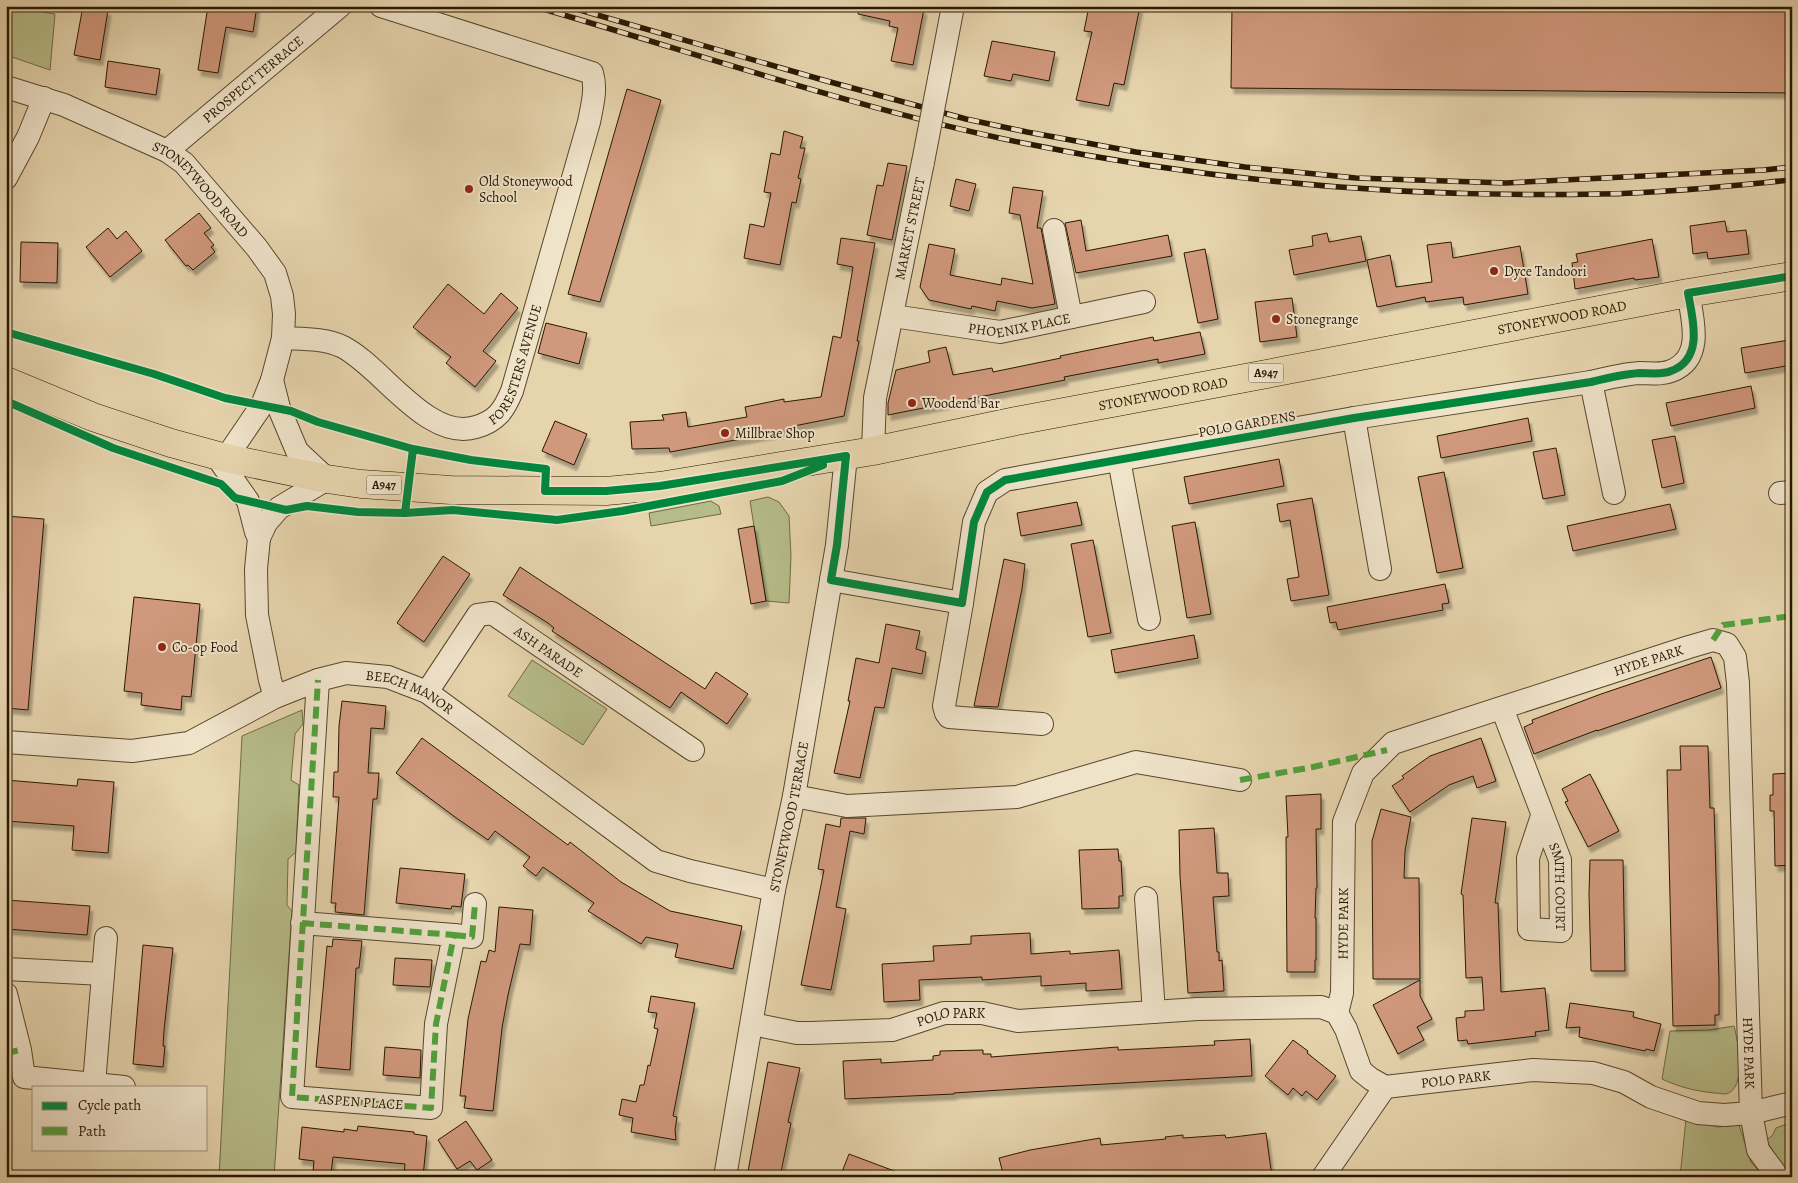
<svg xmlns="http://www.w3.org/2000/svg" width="1798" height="1183" font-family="Alegreya,serif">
  <defs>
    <filter id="shadow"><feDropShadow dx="3" dy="5.5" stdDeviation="1" flood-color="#0004"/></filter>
  </defs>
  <rect width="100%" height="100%" fill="#e6d4ad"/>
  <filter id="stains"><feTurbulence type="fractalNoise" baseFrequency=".004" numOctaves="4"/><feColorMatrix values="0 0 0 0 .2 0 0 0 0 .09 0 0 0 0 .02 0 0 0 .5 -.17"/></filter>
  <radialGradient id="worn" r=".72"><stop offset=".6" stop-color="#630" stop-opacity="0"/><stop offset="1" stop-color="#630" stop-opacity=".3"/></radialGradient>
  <path fill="#b6bc89" stroke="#706a45" d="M6,6H21V9L55,14L50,70L6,55Z
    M768,497L779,502L789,516L791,556L789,603L766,601L750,501Z
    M711,501L719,506L721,514L651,526L649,513Z
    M532,660L607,709L583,745L508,696Z
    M302,710L303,724L295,734L291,780L299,785L296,852L288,859L287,905L292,911L274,1177H219L242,736Z
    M1734,1026C1738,1041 1747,1089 1726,1094C1722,1094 1717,1093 1714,1093C1695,1091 1679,1087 1662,1079L1670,1031L1709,1030Z
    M1686,1119L1718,1127L1739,1125L1751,1162L1764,1177H1680Z
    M1792,1122V1177L1782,1166L1766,1140L1772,1136L1776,1128Z"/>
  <path fill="#d0987c" stroke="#291801" filter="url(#shadow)" d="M83,6L108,10L100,60L74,55Z
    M208,6H257L253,32L226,27L218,73L198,70Z
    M859,6H909L924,9L913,65L891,61L898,28L889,26L890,21L858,14Z
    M1089,6H1140L1124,85L1114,83L1109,106L1076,100L1092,32L1084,31Z
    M1232,6H1792V93L1231,88Z
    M992,41L1055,52L1049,81L1013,74L1011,81L984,76Z
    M108,61L160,69L156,95L105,87Z
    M627,89L661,100L600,302L568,294Z
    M784,131L803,137L800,148H805L798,178L801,179L796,203L792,202L780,265L744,258L750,224L764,227L771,193L764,192L771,153L780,155Z
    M888,163L907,166L892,240L867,235L877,185L883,186Z
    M956,179L976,184L969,211L950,206Z
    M1013,187L1043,191L1037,228H1041L1055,304L1032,308L997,301L995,311L972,306L971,309L929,300L920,287L929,244L955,249L950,275L1001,285L1002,278L1033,284L1020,215L1009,213Z
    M199,213L211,228L204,233L214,245L211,247L215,252L193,270L188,265L186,266L165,240Z
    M1081,220L1086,251L1168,235L1172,256L1076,273L1065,223Z
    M1725,221L1727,232L1746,230L1749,254L1708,259L1707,252L1693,254L1690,226Z
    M108,228L117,239L126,231L142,251L110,277L86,247Z
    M1327,233L1329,242L1361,236L1366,261L1294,275L1289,250L1313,246L1312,236Z
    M841,238L875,243L857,341H859L844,416L789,427L790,430L670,452L669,448L632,449L630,422L664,420L662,415L686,412L688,427L747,417L745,407L784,399V402L821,397L833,336L841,338L853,267L837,264Z
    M1652,239L1659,277L1635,280L1634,278L1575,289L1572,263L1578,262L1576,254Z
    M21,242L58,243L57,283L20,282Z
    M1451,242L1453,258L1520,246L1528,294L1464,305L1463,297L1426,302L1425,297L1377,307L1367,260L1390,255L1396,287L1432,282L1427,245Z
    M1205,249L1218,319L1198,323L1184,253Z
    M448,284L484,314L501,293L518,308L483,351L496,361L475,387L446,363L451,357L413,327Z
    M1292,298L1297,337L1260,342L1255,302Z
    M546,323L587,333L579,364L538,353Z
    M1200,332L1205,354L1158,363V359L1064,377L1065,380L888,415V403L896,370L930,362L928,351L946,347L953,375L992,368L993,372L1061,358L1060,356L1153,337L1154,341Z
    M1789,340L1792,365L1745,373L1741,348Z
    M1751,386L1755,408L1671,426L1666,403Z
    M1528,418L1532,441L1441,458L1437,436Z
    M555,421L587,434L574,465L542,451Z
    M1675,436L1684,483L1662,488L1652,440Z
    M1556,448L1565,495L1543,499L1533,452Z
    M1279,459L1284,486L1189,504L1184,477Z
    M1444,472L1463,568L1437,573L1418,477Z
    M1312,498L1329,595L1291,601L1287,579L1299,577L1290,520L1280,522L1277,504Z
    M1077,502L1082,525L1021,536L1017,513Z
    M1670,504L1676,529L1573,551L1567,526Z
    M6,516L44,519L28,710L6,708Z
    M1195,522L1211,614L1187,618L1172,526Z
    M754,526L766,601L751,604L738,529Z
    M1093,540L1111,633L1088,637L1071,544Z
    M443,556L470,574L424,642L397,623Z
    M1004,559L1025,564L1022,589L998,707L974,706Z
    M520,567L705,689L716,672L748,694L727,724L681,692L670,708L552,631L554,628L548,623L503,595Z
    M1445,584L1449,603L1442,604L1443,610L1338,630L1336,622L1330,623L1327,607Z
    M134,597L200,604L191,697L182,696L181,710L141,705L142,693L124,691Z
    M886,624L920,631L916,649L926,652L922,674L892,668L884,708L875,707L860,778L834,773L850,701H848L856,658L879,663Z
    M1194,635L1198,658L1115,673L1111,650Z
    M1711,657L1721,688L1597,731V730L1534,754L1524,727L1533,723L1532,720L1601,694Z
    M342,701L386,706L384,729L371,728L368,773H379L377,799H373L364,915L335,912L336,903H331L339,797H333L334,772H338L339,726Z
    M422,738L568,845L570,842L621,882L670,911L742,926L733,969L675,957L678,944L646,937L641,944L588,911L594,903L543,867L536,876L523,866L530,857L495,831L488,840L455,817L396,773Z
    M1481,738L1496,781L1477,788L1473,776L1449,785L1410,812L1392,786L1404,778L1402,776L1430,756Z
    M1680,746H1708L1710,808H1714L1719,980V1015H1715V1025L1673,1026L1667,770H1681Z
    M1792,773V865L1775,866L1774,811H1770V795H1773V774Z
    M1590,774L1619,831L1588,847L1565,802L1568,801L1562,789Z
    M78,779L114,782L108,853L72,850L74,826L6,821V780L77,786Z
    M1321,794V829H1316L1317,888H1316L1315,918H1316V960H1315V972H1287L1286,837H1288L1286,796Z
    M1381,809L1411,817L1405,851L1404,878H1419L1420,979H1373L1372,841Z
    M841,818H866L864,834L850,831L836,907L846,909L831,990L801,985L824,870L818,869L826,824L840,827Z
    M1472,818L1506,822L1495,903H1498L1501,992L1545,988L1549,1030L1535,1032L1536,1036L1468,1044L1467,1040L1458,1041L1456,1018L1465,1017V1011L1484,1010L1482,977L1466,978L1463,895L1461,894Z
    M1214,828L1217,873H1228L1229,896L1213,897L1217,952H1219V961L1222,960L1224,991L1188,993L1180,876L1179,830Z
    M1118,849L1119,861H1121L1123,896H1119V908L1082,909L1079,850Z
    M1590,860H1623L1625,971H1591L1589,894Z
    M400,868L465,874L461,907L452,906L451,909L396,903Z
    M6,900L90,906L87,935L6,929Z
    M499,907L533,910L530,945L520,944L508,995L502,1028L493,1111L464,1108L466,1096H460L468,1019L481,961L486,962L489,950L495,952Z
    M1030,933L1031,954L1070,951V954L1119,950L1122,989L1086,991V983L1041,986V976L982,980V977L919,980L920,1000L884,1002L882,964L934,961L933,946L971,944V936Z
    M333,939L362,941L359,968H356L350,1070L316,1067L327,946L332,947Z
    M143,945L173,948L164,1030L163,1046H165L163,1067L133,1064Z
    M395,958L432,960L430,987L393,985Z
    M1420,980V996L1432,1019L1417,1027L1424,1040L1398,1054L1373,1005Z
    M651,996L695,1003L673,1116L677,1117L675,1130L676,1140L631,1132L633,1118L619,1115L622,1099L636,1102L640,1085H644L648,1065L650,1066L658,1029L654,1028L657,1013L648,1012Z
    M1570,1003L1634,1012L1633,1017L1661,1024L1654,1051L1646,1049L1645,1051L1579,1037L1580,1027L1566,1028Z
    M1250,1039L1252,1076L1032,1088L954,1093V1094L845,1099L843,1061L881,1059V1063L933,1060V1056L940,1055V1051L983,1050V1054H991V1057L1118,1047V1050L1215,1045L1214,1041Z
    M1293,1040L1308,1051L1307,1053L1336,1076L1317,1100L1306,1091L1302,1096L1293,1088L1288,1095L1265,1076Z
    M385,1047L421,1050L420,1078L383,1075Z
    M768,1062L800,1068L788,1122L791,1123L780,1177H747Z
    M466,1121L492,1160L477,1170L470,1161L457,1169L438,1140Z
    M358,1126L414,1132V1134L427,1136L423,1177H404L405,1164L333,1157L331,1174L313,1172L314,1161L299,1159L302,1127L344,1132V1129L357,1131Z
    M1266,1133L1272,1177H1004L999,1158L1030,1150L1100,1138L1101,1145L1166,1139L1165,1137L1183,1135V1138L1225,1135L1226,1138Z
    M849,1154L905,1175V1177H840Z"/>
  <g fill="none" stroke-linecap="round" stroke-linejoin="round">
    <defs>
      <g id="street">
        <path d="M939,79L953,6"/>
        <path id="s1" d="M6,87L64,105L167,151L184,163L257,248L275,273L282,296L284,314L283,338L272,380L262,405L226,458"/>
        <path id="s2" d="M167,151L340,6"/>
        <path d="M6,178L28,137L44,98"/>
        <path d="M1054,230L1071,317"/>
        <path id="s3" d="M893,316L1000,332L1144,302"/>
        <path id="s4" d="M283,338C302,339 325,338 343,347C382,367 428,442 476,427C497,421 504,410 512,391L589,122C592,106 597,89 592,73L381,6"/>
        <path d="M272,380L279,408L297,451L327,479L279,508L266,523L259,538L256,569L257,615L270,680L275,697"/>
        <path d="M1591,382L1614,493"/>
        <path d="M1354,418L1380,569"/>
        <path id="s5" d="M873,451L875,398L923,162"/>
        <path d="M215,454L248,501L256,532L259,538"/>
        <path d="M1119,460L1149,619"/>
        <path d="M1780,493L1792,492"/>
        <path d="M831,580L962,603L974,522L987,492L1005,480L1354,418L1591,382C1607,378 1624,374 1640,373C1650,373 1662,375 1671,371C1704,359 1693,320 1688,293"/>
        <path d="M962,603L944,706L946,713L949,717L1042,724"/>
        <path id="s6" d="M427,692L478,615L492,613L693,750"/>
        <path id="s7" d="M1502,708L1560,860L1561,931L1529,929L1528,858L1542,816"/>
        <path id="s8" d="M6,742L132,751L189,743L275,697L318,680L346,673L388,677L427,692L656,861L690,871L774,890"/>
        <path d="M794,796L847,806L1017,797L1136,762L1240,780"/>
        <path d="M1146,898L1154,1012"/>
        <path d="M302,923L454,935L436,1024L431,1108L292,1097L318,680"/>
        <path d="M454,935L472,937L475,904"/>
        <path d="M6,969L103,974"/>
        <path d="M6,994L20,1050L24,1077L124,1087"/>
        <path id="s9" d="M1337,1013L1342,993L1344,822L1363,773L1393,743L1689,647L1713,640L1727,644L1735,657L1738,683L1751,1113L1758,1150L1778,1177"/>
        <path id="s10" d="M752,1024L797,1033H811L892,1030L944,1013H982L1018,1021L1198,1009L1321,1007L1337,1013L1346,1029L1361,1071L1371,1079L1385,1087L1533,1070L1593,1073L1624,1082L1651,1097L1698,1113L1724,1115L1751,1113L1792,1103"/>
        <path d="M94,1084L106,938"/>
        <path id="s11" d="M725,1177L774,890L794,796L837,545L846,456"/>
        <path d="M1323,1177L1385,1087"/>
      </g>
      <g id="primary">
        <path id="s12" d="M6,381L93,417L171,443L226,458L327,479L361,484L451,490L606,491L660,486L873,451L1016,421L1256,376L1688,293L1792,276"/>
      </g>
    </defs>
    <use href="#street" stroke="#58472c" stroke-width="24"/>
    <use href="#primary" stroke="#291801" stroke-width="29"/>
    <use href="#street" stroke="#efe3ca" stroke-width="22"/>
    <use href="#primary" stroke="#e6d4ad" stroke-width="28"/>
    <defs>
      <path id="rail" d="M533,6C696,53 857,109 1023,143C1213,182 1406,198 1599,194C1663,193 1728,186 1792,180
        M566,6L823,80L966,119L1027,132L1136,152L1245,167L1356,178L1506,183L1764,170L1792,167"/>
    </defs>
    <use href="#rail" stroke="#291801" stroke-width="5.5"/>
    <use href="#rail" stroke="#efe3ca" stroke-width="4" stroke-dasharray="11" stroke-linecap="butt"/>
    <defs>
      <path id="street-bridge" d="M923,162L939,79"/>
    </defs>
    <use href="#street-bridge" stroke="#58472c" stroke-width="24" stroke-linecap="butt"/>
    <use href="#street-bridge" stroke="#efe3ca" stroke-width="22"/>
    <path stroke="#51a13c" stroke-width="6" stroke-dasharray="12 6" stroke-linecap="butt" d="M1713,640L1723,625L1792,616
      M1240,780L1313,767L1387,750
      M302,923L454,935L436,1024L431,1108L292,1097L318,680
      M454,935L472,937L475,904
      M6,1053L20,1050"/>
    <defs>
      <path id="cycleway" d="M6,332L154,374L225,398L291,411L318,422L413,449L471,460L546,469L545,491H606L660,486L846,456
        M6,401L113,448L221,484L235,498L286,510L307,506L358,512L405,513L453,510L557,520L622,511L782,481L823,465
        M846,456L837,545L831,580L962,603L974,522L987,492L1005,480L1354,418L1591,382C1607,378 1624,374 1640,373C1650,373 1662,375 1671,371C1704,359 1693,320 1688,293L1792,276
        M405,513L413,449"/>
    </defs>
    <use href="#cycleway" stroke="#efe3ca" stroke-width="11"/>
    <use href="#cycleway" stroke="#00873e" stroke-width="8"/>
  </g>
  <g fill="#8f2418" stroke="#efe3ca" stroke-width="2">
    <circle cx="469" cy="189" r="5"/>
    <circle cx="1494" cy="271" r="5"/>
    <circle cx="1276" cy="319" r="5"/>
    <circle cx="912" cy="403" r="5"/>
    <circle cx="725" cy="433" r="5"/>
    <circle cx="162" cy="647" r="5"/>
  </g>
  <g text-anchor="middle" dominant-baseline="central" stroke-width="4" stroke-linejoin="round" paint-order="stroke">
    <g fill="#efe3ca" stroke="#64553d" stroke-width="1">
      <rect x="1248.5" y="363.5" width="35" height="19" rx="4"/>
      <rect x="366.5" y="475.5" width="35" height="19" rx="4"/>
    </g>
    <g font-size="12" font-weight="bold" fill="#291801">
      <text x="1266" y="373">A947</text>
      <text x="384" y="485">A947</text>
    </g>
    <g font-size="14" fill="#291801" stroke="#efe3ca">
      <text stroke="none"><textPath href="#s2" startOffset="112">PROSPECT TERRACE</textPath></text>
      <text stroke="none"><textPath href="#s1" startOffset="224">STONEYWOOD ROAD</textPath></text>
      <text stroke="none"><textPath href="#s5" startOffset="226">MARKET STREET</textPath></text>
      <text stroke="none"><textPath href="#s12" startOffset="1588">STONEYWOOD ROAD</textPath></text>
      <text stroke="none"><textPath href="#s3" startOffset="128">PHOENIX PLACE</textPath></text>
      <text stroke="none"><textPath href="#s4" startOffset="301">FORESTERS AVENUE</textPath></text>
      <text stroke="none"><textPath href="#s12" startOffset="1182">STONEYWOOD ROAD</textPath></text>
      <text transform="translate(1247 424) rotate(-10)">POLO GARDENS</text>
      <text stroke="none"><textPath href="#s6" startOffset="175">ASH PARADE</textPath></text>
      <text stroke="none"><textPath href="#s9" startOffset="555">HYDE PARK</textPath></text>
      <text stroke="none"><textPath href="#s8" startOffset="424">BEECH MANOR</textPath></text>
      <text stroke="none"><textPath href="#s11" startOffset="366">STONEYWOOD TERRACE</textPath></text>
      <text stroke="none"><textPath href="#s7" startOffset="189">SMITH COURT</textPath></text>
      <text stroke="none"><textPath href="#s9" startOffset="90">HYDE PARK</textPath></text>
      <text stroke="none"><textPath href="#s10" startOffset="202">POLO PARK</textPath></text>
      <text stroke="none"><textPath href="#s9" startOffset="1049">HYDE PARK</textPath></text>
      <text stroke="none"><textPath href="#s10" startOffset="754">POLO PARK</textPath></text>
      <text transform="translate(361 1102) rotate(4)">ASPEN PLACE</text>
    </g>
    <g font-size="14" fill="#291801" stroke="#efe3ca" text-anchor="start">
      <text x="479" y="181">Old Stoneywood<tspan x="479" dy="16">School</tspan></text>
      <text x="1504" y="271">Dyce Tandoori</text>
      <text x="1286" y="319">Stonegrange</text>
      <text x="922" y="403">Woodend Bar</text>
      <text x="735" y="433">Millbrae Shop</text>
      <text x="172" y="647">Co-op Food</text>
    </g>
  </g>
  <rect width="1798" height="1183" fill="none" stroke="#e6d4ad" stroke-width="25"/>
  <rect x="8" y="8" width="1783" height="1168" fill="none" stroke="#291801" stroke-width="2.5"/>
  <rect x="12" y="12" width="1773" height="1158" fill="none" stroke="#291801"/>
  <rect x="32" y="1086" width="175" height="65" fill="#efe3ca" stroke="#a0927a"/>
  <rect x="42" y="1102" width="25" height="8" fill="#00873e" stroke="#a0927a"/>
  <text x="78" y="1110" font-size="15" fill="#291801">Cycle path</text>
  <rect x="42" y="1127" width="25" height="8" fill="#51a13c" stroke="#a0927a"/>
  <text x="78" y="1136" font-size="15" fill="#291801">Path</text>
  <rect width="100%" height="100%" filter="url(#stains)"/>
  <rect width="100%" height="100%" fill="url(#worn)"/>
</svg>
